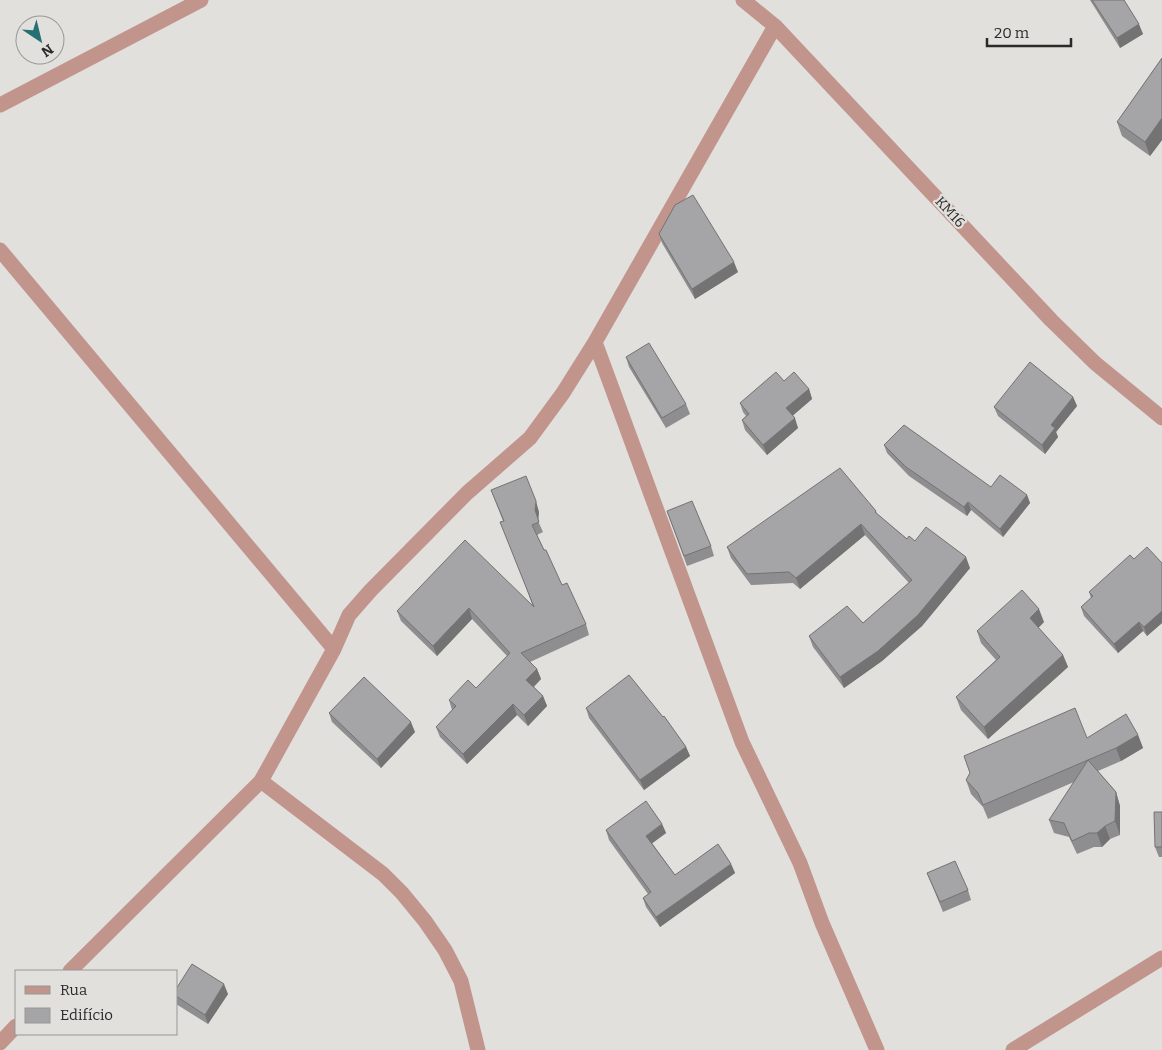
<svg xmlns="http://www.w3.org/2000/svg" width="1162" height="1050" font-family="Bitter,serif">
  <rect width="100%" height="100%" fill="#e1e0dd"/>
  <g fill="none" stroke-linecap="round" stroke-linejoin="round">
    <path stroke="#c1958c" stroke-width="15" d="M743,0L775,26L1051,320L1095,363L1162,418
      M0,105L201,0
      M0,250L334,649
      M595,342L742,742L800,863L822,923L877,1050
      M261,781L383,874L402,893L425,921L445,950L461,981L478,1050
      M70,971L261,781L334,649L349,615L371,590L467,493L530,438L563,393L595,342L775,26
      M0,1043L16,1026
      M1013,1050L1162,958"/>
  </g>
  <path fill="#8e8d8f" d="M1090,0H1124L1143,34L1120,48Z
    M1162,58V140L1150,156L1122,136L1117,122Z
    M659,234L738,272L695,299L662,243Z
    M626,357L686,404L690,414L666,428L629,367Z
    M784,381L809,389L812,399L792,416L798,428L767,455L745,430L742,420L746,416L743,412L740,403Z
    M1073,397L1077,406L1056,432L1058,437L1045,454L998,416L994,407Z
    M884,445L991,487L1027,495L1030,503L1003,537L971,510L967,516L909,476L887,453Z
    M491,490L539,512L538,521L543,532L537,535L544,550L562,585L586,624L589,635L530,662L537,669L541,679L534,687L543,696L547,706L528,726L517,715L467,764L440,737L436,727L452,710L449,700L476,688L507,656L472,619L437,656L401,621L397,611L533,607L503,521Z
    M667,511L711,546L714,556L687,566Z
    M876,511L877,514L907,539L915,541L970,568L922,626L882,661L844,688L813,647L809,636L863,623L909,583L865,535L800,589L793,583L751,585L731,558L727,547Z
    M1134,559L1162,563V623L1147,636L1143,631L1118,653L1084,616L1081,607L1091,598L1089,592Z
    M1044,622L1038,628L1063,655L1068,667L988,739L961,710L956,697L996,660L981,643L977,631Z
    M586,708L663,717L686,747L690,756L644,790L589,718Z
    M329,713L415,732L381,768L332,722Z
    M1138,735L1143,748L1121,761L1098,771L1116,792L1120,806V835L1110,839L1102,847H1094L1077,854L1069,837L1054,833L1049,820L1074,782L988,819L983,807L971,794L966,780L1087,738Z
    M1162,812V857H1159L1155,847Z
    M662,824L666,833L652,843L675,875L731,864L735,873L660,927L646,907L643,898L648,894L609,840L606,830Z
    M927,873L968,890L971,900L943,912Z
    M176,989L228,994L208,1024L176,1004Z"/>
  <path fill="#747374" d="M1139,24L1143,34L1120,48L1117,38Z
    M1162,118V140L1150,156L1145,142Z
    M734,262L738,272L695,299L692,289Z
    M809,389L812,399L790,418L786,408Z
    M1073,397L1077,406L1056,432L1058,437L1045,454L1042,445L1051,425Z
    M795,418L798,428L767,455L763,445Z
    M1027,495L1030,503L1003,537L1000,529Z
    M536,501L539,512L538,521L535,510Z
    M968,502L971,510L967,516L964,507Z
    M861,524L865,535L800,589L796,578Z
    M966,557L970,568L922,626L882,661L844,688L840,677Z
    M469,608L472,619L437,656L433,646Z
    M1039,609L1044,622L1035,631L1030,618Z
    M1162,611V623L1147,636L1144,627Z
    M1139,622L1143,631L1118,653L1114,644Z
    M1063,655L1068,667L988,739L984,727Z
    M537,669L541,679L530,690L526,680Z
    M543,696L547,706L528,726L524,715Z
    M513,704L517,715L467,764L463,754Z
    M411,722L415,732L381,768L377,759Z
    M1138,735L1143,748L1121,761L1116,748Z
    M686,747L690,756L644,790L640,780Z
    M1116,792L1120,806V835L1115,821Z
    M662,824L666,833L650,845L646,836Z
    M1105,826L1110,839L1102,847L1097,833Z
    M731,864L735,873L660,927L656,917Z
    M224,984L228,994L208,1024L205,1015Z"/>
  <path fill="#a5a4a6" stroke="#747374" d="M1092,0H1124L1139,24L1117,38Z
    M1162,58V118L1145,142L1117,122Z
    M693,195L734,262L692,289L659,234L675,205Z
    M649,343L686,404L662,418L626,357Z
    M1030,362L1073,397L1051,425L1055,428L1042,445L994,407Z
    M776,372L784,381L794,372L809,389L786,408L795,418L763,445L742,420L749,414L740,403Z
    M904,425L991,487L1000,475L1027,495L1000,529L968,502L964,507L906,467L884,445Z
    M840,468L876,511L875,512L907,539L909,536L915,541L926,527L966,557L918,615L878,651L840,677L809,636L847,606L863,623L912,580L861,524L796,578L789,572L747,574L727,547Z
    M526,476L536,501L535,510L539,522L532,525L544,550H546L562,585L567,583L586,624L521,653L537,669L526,680L543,696L524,715L513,704L463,754L436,727L456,706L449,700L468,680L476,688L510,653L469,608L433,646L397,611L465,540L534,607L500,522L504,521L491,490Z
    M692,501L711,546L684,556L667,511Z
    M1147,547L1162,563V611L1144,627L1139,622L1114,644L1081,607L1093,596L1089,592L1130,555L1134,559Z
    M1022,590L1039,609L1030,618L1063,655L984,727L956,697L1000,657L977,631Z
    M629,675L663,717L664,716L686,747L640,780L586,708Z
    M364,677L411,722L377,759L329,713Z
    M1075,708L1087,738L1126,714L1138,735L1116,748L1088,760L1116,792L1115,821L1105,826L1097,833H1089L1072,841L1064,823L1049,820L1088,760L983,805L978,793L966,780L970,773L964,756Z
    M646,801L662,824L646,836L675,875L718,844L731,864L656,917L643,898L651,892L606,830Z
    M1154,812H1162V847H1155Z
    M955,861L968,890L940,902L927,873Z
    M192,964L224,984L205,1015L176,996V989Z"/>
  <g text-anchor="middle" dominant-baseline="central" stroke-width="4.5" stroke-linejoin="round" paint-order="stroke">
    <g font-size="14" fill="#2b2a29" stroke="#e1e0dd">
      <text transform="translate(950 212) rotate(47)">KM16</text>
    </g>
  </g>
  <rect x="15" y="970" width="162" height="65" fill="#e1e0dd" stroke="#989795"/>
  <rect x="25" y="986" width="25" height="8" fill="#c1958c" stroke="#989795"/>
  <text x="60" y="995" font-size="15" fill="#2b2a29">Rua</text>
  <rect x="25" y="1008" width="25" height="15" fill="#a5a4a6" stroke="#989795"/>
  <text x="60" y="1020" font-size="15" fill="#2b2a29">Edifício</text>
  <g transform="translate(40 40) rotate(145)"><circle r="24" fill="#e1e0dd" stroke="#989795"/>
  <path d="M0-4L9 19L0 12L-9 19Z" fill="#257073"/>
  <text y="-8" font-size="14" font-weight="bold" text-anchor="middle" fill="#2b2a29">N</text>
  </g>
  <path d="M987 38v8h84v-8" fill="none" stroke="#2b2a29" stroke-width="2.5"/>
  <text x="994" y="38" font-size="15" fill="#2b2a29" stroke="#e1e0dd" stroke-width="4" paint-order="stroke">20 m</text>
</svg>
